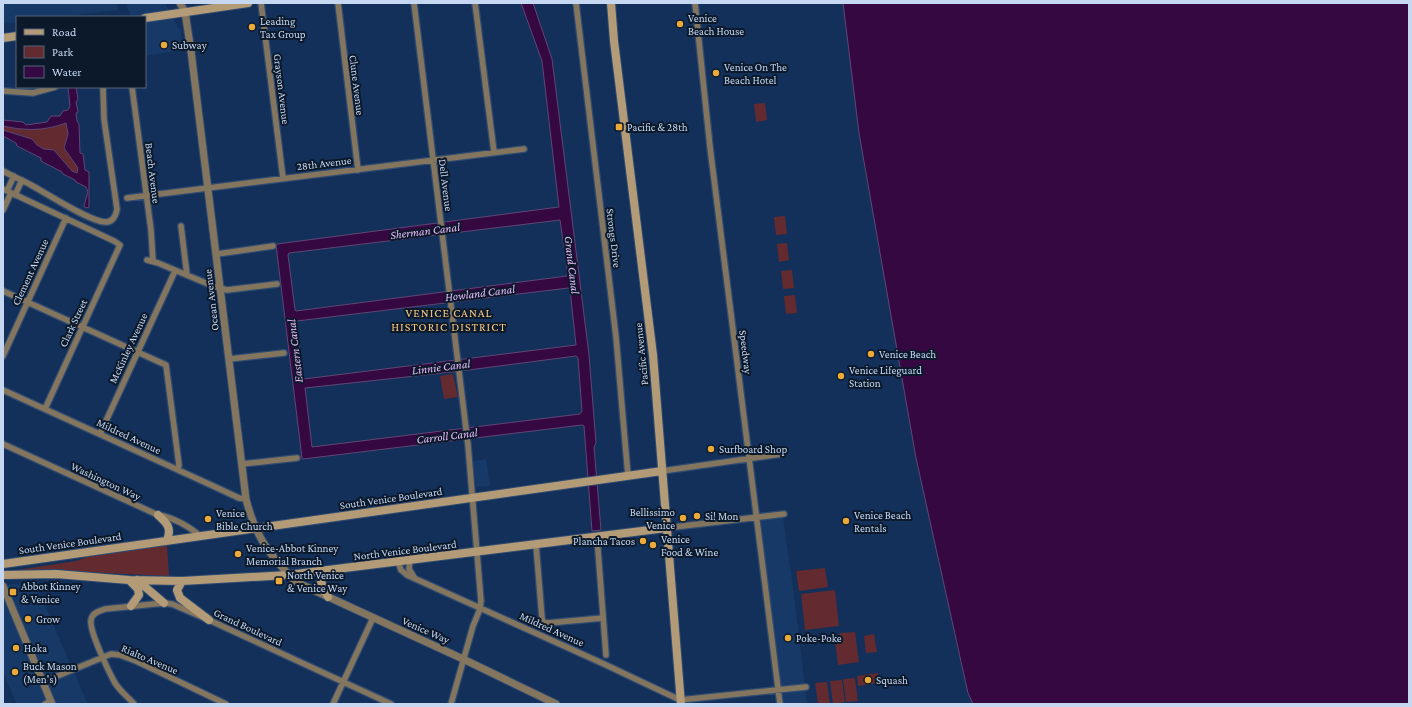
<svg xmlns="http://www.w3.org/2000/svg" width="1412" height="707" font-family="'Crimson Pro',serif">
  <rect width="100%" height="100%" fill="#123059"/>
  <path fill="#163968" d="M3,3H117L118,10L59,17H17V22L3,24Z
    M126,3H165L178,27L181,29L183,50L145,56V17H131Z
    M486,459L490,486L476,487L473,461Z
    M782,510L793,587L807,704H782L759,513Z
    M35,583L87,702L88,704H17L3,673V585Z"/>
  <path fill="#632a2f" d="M765,103L767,120L756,122L754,104Z
    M66,123L68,134L64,148L78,168L76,173L72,171L54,150L44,149L36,145L34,141L22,135L3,130V126C23,131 47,131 66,123Z
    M785,216L787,234L776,235L774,217Z
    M787,243L789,260L779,262L777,244Z
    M792,270L794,288L783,289L781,271Z
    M795,295L797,313L786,314L784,296Z
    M453,374L458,397L444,399L440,376Z
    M167,545L169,576L38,570H17L76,561L87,557Z
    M825,568L828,587L799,591L796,571Z
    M835,590L839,626L805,630L801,594Z
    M855,632L859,662L838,665L835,641L840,633Z
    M874,634L877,652L866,653L864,636Z
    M878,673L879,683L858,686L857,676Z
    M855,678L858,701L846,702L843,679Z
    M842,680L845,702L833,704L830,681Z
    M827,682L830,704H818L815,683Z"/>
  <path fill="#350842" stroke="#604676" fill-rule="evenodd" d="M521,3H533L552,59L589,355L596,443L594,447L601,530L592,531L584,426L582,425L303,459L302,458L276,245L277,244L559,207L542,61ZM560,220L568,275L567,276L296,311L295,310L288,255L289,253ZM568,288L570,289L576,345L304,379L303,378L296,323L297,321ZM576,356L578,358L582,411L580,414L312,447L305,388L461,371Z
    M843,3H1409V704H973L968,693L916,458L859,133Z
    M68,87H76L78,99L76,102L78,112L76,113L77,121L79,124L80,153L83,154L85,170L89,172V207L86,208L84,206L88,192L86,187L76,182L75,180L63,174L62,172L41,161V158L17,146L16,143L3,136V130L32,139L37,145L44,149L54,150L72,171L77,173L78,168L64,148L68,134L66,123C45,131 25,131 3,126V120L23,122L26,125L47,122L51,116H60L63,111L68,110L70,106Z"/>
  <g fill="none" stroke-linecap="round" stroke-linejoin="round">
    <defs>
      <path id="minor" d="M261,3L283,178
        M338,3L358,170
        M414,3L468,445L481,601L480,609L473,626L451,704
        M475,3L494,152
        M576,3L616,337L628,476
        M695,3L710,147L780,704
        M132,87L151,230L153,261
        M3,91L33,93L55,87
        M3,171C12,176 22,180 31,185C46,193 93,224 107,222C114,221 116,215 117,209L104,119L103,87
        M3,189L114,241L120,245L45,409
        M7,191L14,176
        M15,195L22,180
        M127,198L524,149
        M3,210L11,193
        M181,226L187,275
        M217,254L273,246
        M147,260L158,263L213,286L227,290L277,284
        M3,291L166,365L179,465L178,470
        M3,356L66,218
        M229,359L284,353
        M3,390L211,485L239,498L246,499
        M100,434L175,271
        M3,444L158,515C172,517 189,526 200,536
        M242,464L297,458
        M662,471L782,454
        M666,528L784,514
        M597,537L606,655
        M536,545L542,618L543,622L548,623L603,618
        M410,560L409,569L414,577
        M398,562L401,570L407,575L604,664L680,700L806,687
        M43,682L111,654L120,655L136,661L226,704
        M45,704L51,701
        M134,704C128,697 120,691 115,683C109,672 89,631 91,620C92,613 99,611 105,609L164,603L172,604L209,620L391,704
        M333,704L373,618"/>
      <path id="tertiary" d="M180,3L185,12L191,51L246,499C255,536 270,556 296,582L463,659L556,704
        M3,586L52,704"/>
      <path id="secondary" d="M611,3L614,41L653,355L681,704
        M145,18L248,3
        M3,38L17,36
        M158,515C167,523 172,528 167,540
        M3,564L662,471
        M324,571L321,582L328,597
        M3,575L56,574L129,580L182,581L288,575L666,528
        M137,580L164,603
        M182,581L177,590L180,598L209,620
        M131,606L139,595L138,589L131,582"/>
    </defs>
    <use href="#minor" stroke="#2f4b71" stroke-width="8"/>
    <use href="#tertiary" stroke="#2f4b71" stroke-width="9"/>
    <use href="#secondary" stroke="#2f4b71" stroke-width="10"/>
    <use href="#minor" stroke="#84755f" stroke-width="5.5"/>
    <use href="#tertiary" stroke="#84755f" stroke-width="7"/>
    <use href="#secondary" stroke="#b39b78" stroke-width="8"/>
  </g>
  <g fill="#ebaa39" stroke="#0c192b" stroke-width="1.5">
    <circle cx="680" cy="24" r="4"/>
    <circle cx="252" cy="27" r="4"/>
    <circle cx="164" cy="45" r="4"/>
    <circle cx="716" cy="73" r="4"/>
    <rect x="615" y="123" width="8" height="8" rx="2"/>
    <circle cx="871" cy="354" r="4"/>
    <circle cx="841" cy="376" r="4"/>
    <circle cx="711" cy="449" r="4"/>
    <circle cx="697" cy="516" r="4"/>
    <circle cx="683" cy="518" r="4"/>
    <circle cx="208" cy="519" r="4"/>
    <circle cx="846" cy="521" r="4"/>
    <circle cx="643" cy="541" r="4"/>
    <circle cx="653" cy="545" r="4"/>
    <circle cx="238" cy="554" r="4"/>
    <rect x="275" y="577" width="8" height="8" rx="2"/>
    <rect x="9" y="588" width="8" height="8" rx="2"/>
    <circle cx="28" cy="619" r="4"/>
    <circle cx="788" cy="638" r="4"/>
    <circle cx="16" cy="648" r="4"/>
    <circle cx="15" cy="672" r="4"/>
    <circle cx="868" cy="680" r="4"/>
  </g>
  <g text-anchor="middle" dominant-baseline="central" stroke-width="4" stroke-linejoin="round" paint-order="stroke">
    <g font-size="11" fill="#c5d7f1" stroke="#0c192b" text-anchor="start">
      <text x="688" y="18">Venice<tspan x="688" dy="13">Beach House</tspan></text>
      <text x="260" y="21">Leading<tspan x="260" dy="13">Tax Group</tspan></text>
      <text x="172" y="45">Subway</text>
      <text x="724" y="67">Venice On The<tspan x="724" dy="13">Beach Hotel</tspan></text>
      <text x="627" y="127">Pacific &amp; 28th</text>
      <text x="879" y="354">Venice Beach</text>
      <text x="849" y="370">Venice Lifeguard<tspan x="849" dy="13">Station</tspan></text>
      <text x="719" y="449">Surfboard Shop</text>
      <text x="675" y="512" text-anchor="end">Bellissimo<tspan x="675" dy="13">Venice</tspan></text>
      <text x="216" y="513">Venice<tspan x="216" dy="13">Bible Church</tspan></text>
      <text x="854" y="515">Venice Beach<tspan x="854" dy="13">Rentals</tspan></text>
      <text x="705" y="516">Si! Mon</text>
      <text x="661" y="539">Venice<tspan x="661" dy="13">Food &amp; Wine</tspan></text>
      <text x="635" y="541" text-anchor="end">Plancha Tacos</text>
      <text x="246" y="548">Venice-Abbot Kinney<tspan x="246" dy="13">Memorial Branch</tspan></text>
      <text x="287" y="575">North Venice<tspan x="287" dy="13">&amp; Venice Way</tspan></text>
      <text x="21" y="586">Abbot Kinney<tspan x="21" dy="13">&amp; Venice</tspan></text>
      <text x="36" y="619">Grow</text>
      <text x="796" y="638">Poke-Poke</text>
      <text x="24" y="648">Hoka</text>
      <text x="23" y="666">Buck Mason<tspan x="23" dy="13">(Men's)</tspan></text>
      <text x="876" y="680">Squash</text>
    </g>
    <g font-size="11" fill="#c5d7f1" stroke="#0c192b">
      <text transform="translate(357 85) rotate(83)">Clune Avenue</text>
      <text transform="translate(282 89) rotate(83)">Grayson Avenue</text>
      <text transform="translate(324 163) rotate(-7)">28th Avenue</text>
      <text transform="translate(153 173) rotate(83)">Beach Avenue</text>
      <text transform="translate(446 185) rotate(83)">Dell Avenue</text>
      <text transform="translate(614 238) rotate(83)">Strongs Drive</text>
      <text transform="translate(30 272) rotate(-65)">Clement Avenue</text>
      <text transform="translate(211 300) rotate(-97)">Ocean Avenue</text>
      <text transform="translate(73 323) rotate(-65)">Clark Street</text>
      <text transform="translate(128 348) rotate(-65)">McKinley Avenue</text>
      <text transform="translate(746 352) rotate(83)">Speedway</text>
      <text transform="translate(641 354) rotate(-96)">Pacific Avenue</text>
      <text transform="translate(129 436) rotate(25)">Mildred Avenue</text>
      <text transform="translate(106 481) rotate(25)">Washington Way</text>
      <text transform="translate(391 498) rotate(-8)">South Venice Boulevard</text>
      <text transform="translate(70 543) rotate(-8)">South Venice Boulevard</text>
      <text transform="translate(405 550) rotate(-7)">North Venice Boulevard</text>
      <text transform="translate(248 627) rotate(25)">Grand Boulevard</text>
      <text transform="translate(552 629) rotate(24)">Mildred Avenue</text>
      <text transform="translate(426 630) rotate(24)">Venice Way</text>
      <text transform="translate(150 659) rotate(23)">Rialto Avenue</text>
    </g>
    <g font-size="12" font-style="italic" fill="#e9bbf9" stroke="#0c192b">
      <text transform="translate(425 231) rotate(-7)">Sherman Canal</text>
      <text transform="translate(572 265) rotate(83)">Grand Canal</text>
      <text transform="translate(480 293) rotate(-7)">Howland Canal</text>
      <text transform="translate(295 351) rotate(-97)">Eastern Canal</text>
      <text transform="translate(441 367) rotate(-7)">Linnie Canal</text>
      <text transform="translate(447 436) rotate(-7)">Carroll Canal</text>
    </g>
    <g font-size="12" letter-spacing="1" fill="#f6c884" stroke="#0c192b">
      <text x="449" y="313">VENICE CANAL<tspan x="449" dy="14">HISTORIC DISTRICT</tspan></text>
    </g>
  </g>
  <rect width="1412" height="707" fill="none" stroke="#c5d7f1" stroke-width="8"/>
  <rect x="16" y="16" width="130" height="72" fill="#0c192b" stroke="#56657a"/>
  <rect x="24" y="29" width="20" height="6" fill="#b39b78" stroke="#56657a"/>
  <text x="52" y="36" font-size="12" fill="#c5d7f1">Road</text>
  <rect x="24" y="46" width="20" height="12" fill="#632a2f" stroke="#56657a"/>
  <text x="52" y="56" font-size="12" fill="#c5d7f1">Park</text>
  <rect x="24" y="66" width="20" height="12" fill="#350842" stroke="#56657a"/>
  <text x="52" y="76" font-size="12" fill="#c5d7f1">Water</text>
</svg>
